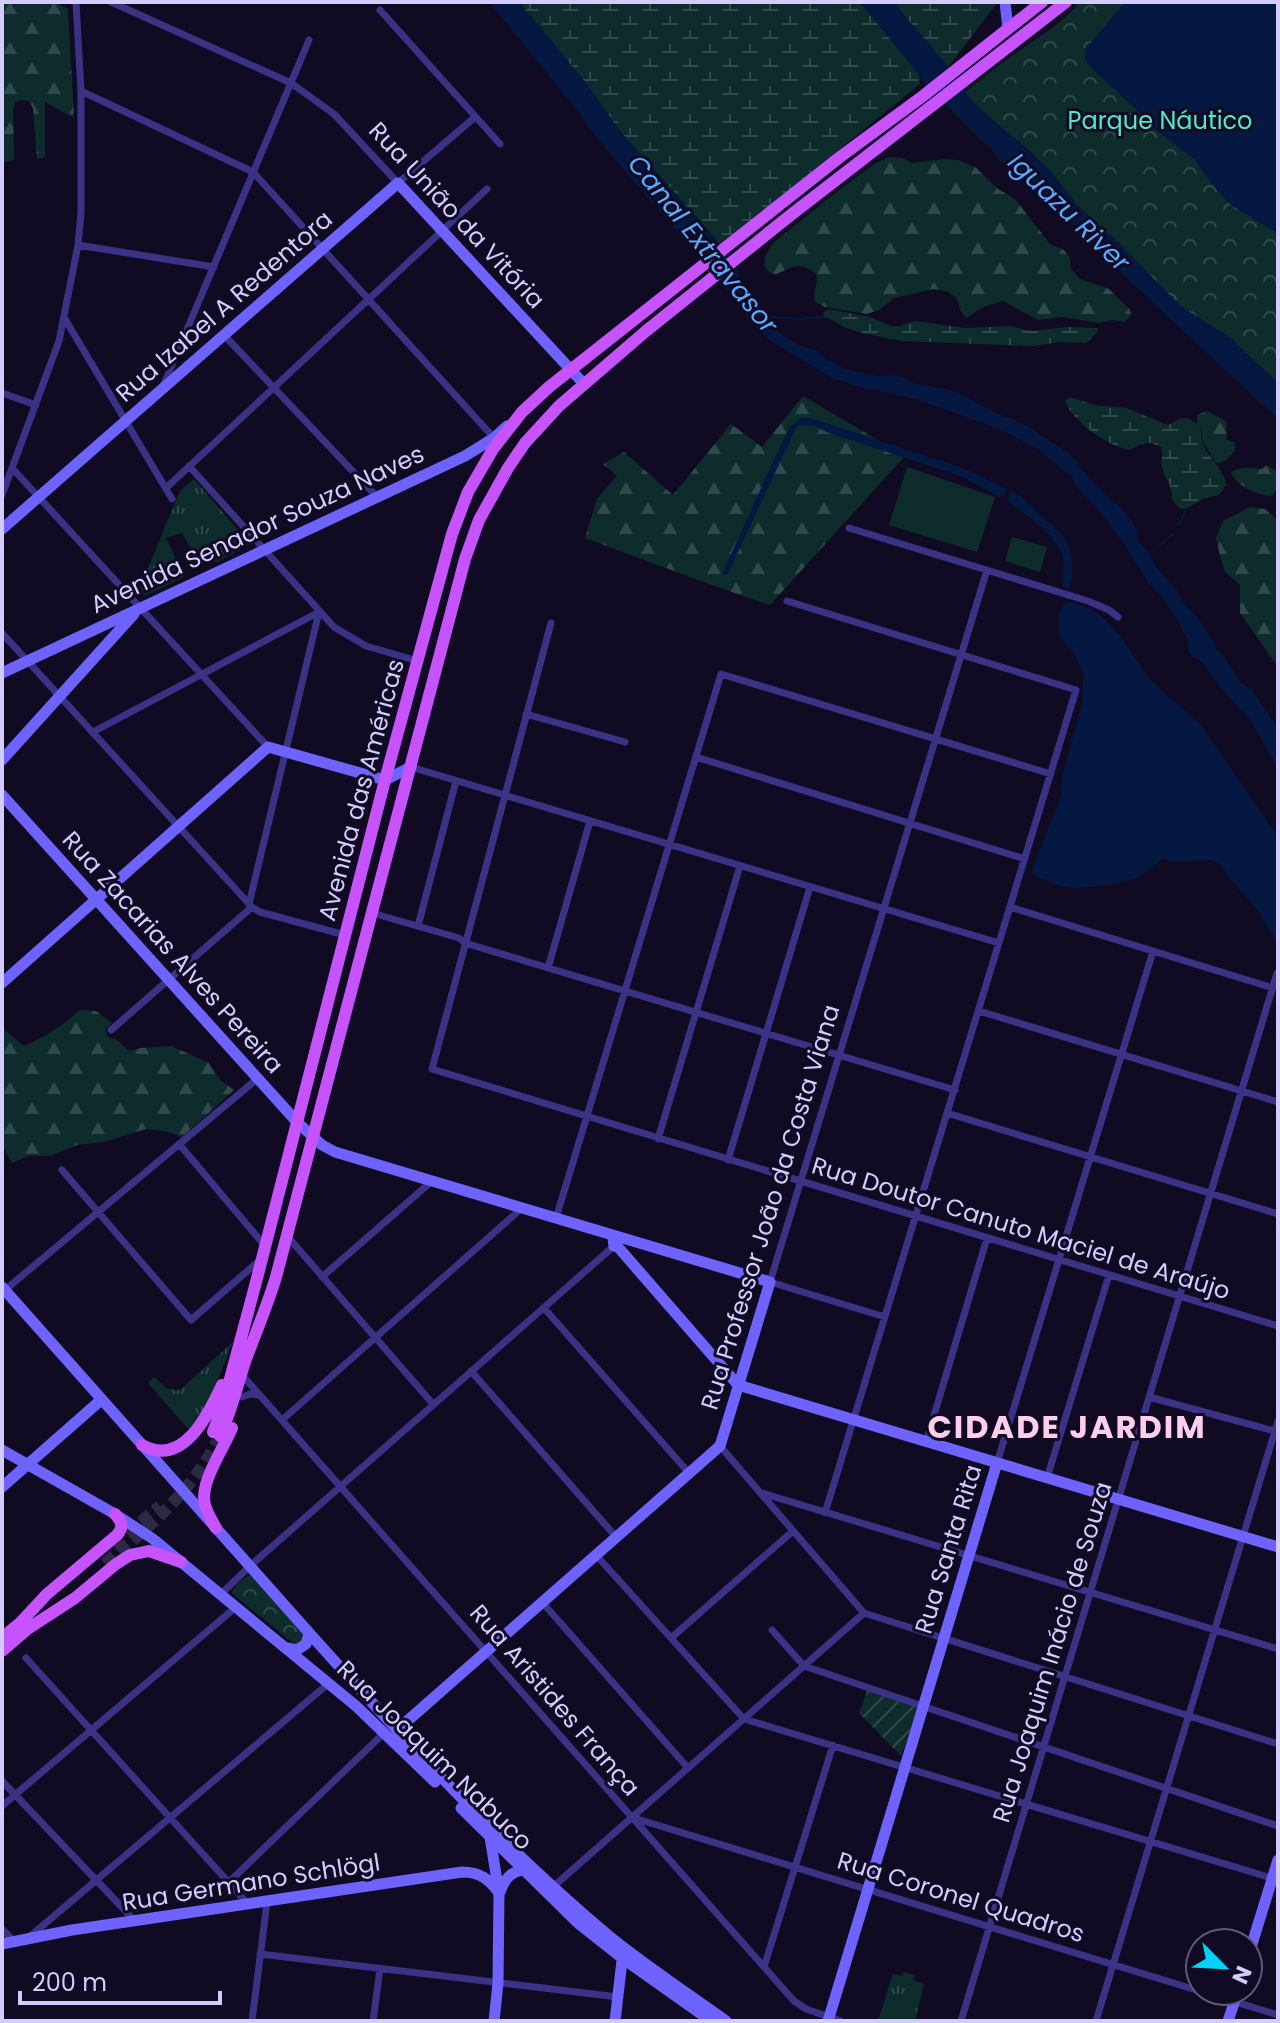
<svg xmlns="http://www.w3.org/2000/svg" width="1280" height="2023" font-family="Poppins,sans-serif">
  <defs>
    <pattern id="grass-tufts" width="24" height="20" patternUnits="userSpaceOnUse" patternTransform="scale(2)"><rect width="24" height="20" fill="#0e2c2c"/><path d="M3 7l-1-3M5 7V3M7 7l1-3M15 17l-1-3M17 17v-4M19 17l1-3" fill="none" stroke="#30494c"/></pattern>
    <pattern id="forest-firs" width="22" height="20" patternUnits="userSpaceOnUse" patternTransform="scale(2)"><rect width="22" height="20" fill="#0e2c2c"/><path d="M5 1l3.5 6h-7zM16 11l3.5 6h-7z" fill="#30494c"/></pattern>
    <pattern id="wetland-marsh" width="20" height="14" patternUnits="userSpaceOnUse" patternTransform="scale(2)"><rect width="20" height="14" fill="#0e2c2c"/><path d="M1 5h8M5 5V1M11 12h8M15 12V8" fill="none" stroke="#30494c"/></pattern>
    <pattern id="park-crowns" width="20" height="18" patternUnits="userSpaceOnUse" patternTransform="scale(2)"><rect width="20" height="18" fill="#0e2c2c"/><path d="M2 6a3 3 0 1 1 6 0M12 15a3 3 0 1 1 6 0" fill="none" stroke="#30494c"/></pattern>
    <pattern id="garden-furrows" width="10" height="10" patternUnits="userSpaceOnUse" patternTransform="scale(2)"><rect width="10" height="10" fill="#0e2c2c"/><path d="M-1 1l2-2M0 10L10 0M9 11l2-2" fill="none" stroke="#30494c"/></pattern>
  </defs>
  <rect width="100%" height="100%" fill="#100b22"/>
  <path fill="url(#grass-tufts)" d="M194,479L250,544L216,563L208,545L193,552L182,533L166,538L184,577L145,596L140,587L180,491Z
    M233,1342L209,1402L189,1430L148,1383L154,1377L167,1389L180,1390Z
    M904,1972L915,1975L913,1980L924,1984L915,2021H878L893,1974L902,1976Z"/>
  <path fill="url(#forest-firs)" d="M2,2H54L68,9L74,118L45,102V157L37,159L33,108L29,101L21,100L15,102L13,110L14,160L2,163Z
    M889,157L902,158L912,163L944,159L958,160L975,167L998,189L1015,199L1050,244L1064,250L1070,258L1071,269L1080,279L1109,289L1130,310L1131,315L1125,322L1112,320L1099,323L1063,317L1038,320L1003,301L983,307L966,318L960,309L956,297L946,291L933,289L894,298L879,310L867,314L825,307L815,302C812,291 819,286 816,273C796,261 794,267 774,275L769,272L764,266L765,257L772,244L830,197L876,163Z
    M803,396L905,456L770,605L720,588L585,538L597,499L617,476L603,464L624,452L673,495L731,424L762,447Z
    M1207,411L1226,421C1228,428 1225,433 1227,440L1234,442L1235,450C1230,457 1225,463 1216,463L1202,440V430L1197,424V415Z
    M1267,465L1278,472V488L1271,496C1257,495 1236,486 1231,472C1241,467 1250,467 1262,469Z
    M1250,507L1265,509L1278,521V667L1240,613V585L1225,572L1220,556L1216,538L1223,521Z
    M79,1010L96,1011L112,1023L105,1029L108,1037L117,1040L129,1051L141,1048L171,1046L209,1063L220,1080L234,1090L182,1137L169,1132L146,1129L104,1142L77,1145L50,1156H28L12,1163L2,1145V1028L24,1046C45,1037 63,1026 79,1010Z"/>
  <path fill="url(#wetland-marsh)" d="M519,2H860L919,74L920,84L721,245L619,130L589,87Z
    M893,2H998L948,67Z
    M828,309L870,317L891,326H900L915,321L966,328L1009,326L1032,331L1067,327L1098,328L1097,333L1086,343L1058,342L1034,346L902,341L862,333L844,327L830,319L823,317L824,312Z
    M1070,397L1094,405L1126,408L1168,425C1174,423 1180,417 1185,418C1190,418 1198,424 1200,428C1203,435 1200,434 1202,441C1207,458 1223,466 1226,485L1219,495L1203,499L1186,509H1180L1172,499C1172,481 1165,481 1162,467C1160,459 1164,455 1161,447C1144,439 1145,444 1129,450C1108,446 1073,422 1065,401Z"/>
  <path fill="url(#park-crowns)" d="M1079,2H1278V383L1229,337L1180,306L1117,241L1079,207L1050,171L1023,145L988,117L970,99L965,92C985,76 1005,61 1026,46C1044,33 1066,21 1079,2Z
    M252,1575L303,1633L305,1639L296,1645L293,1643L234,1595L232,1592C236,1585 244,1576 252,1575Z"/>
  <path fill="url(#garden-furrows)" d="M867,1691L918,1708L901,1756L859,1713Z"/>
  <path fill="#0e2c2c" d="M907,467L995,497L977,552L889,525Z
    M1012,537L1047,547L1040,572L1005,561Z"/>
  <path fill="#051841" d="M489,2H519L589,87L619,130L721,245L737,267L743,290L747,299L780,333L801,346L816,350L826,359L846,369L878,376L893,375L903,377L913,383L946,389L967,397L981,406L1030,427L1049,441L1064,450L1077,462L1079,467L1112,501L1121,507L1137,529V539L1147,551L1156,567L1176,589L1183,603L1197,617L1213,640L1216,649L1225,658L1241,683L1251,689L1278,728V768L1250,720L1226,694L1200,660L1193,657L1188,650V641L1179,623L1162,597L1148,582L1122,541L1096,507L1078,489L1072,477L1040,451L1006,432L936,406L903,396L855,386L832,378L768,339L756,328L726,288L601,143L569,100Z
    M860,2H893L945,63L970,99L1050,171L1079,207L1117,241L1180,306L1229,337L1278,383V419L1154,304L1047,199L999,160L992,150L926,86L919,74Z
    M1125,2H1278V234L1231,205L1216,189L1194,159L1152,127L1136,109L1096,73L1087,63L1084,54L1087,47Z
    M800,418H811L961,467L1003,487L1006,490L1005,494L1000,497L960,476L829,433L812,425L797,426L728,573L726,575L722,574L784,438L790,427Z
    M1011,491L1021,496L1065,538C1074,556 1074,570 1069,589L1063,587C1062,576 1065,565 1062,554C1056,536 1026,515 1011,504L1008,500Z
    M1073,602C1120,616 1126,653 1155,684C1170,700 1187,711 1202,726L1278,837V943L1257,910L1243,893L1230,880L1224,869L1219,864L1210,860L1181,862L1163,859C1154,865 1147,873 1137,878C1125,883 1082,889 1068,888C1058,886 1042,879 1033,874L1032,870L1060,798L1063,773L1081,708L1084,674L1074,654L1060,637L1058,626L1059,614L1065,603Z"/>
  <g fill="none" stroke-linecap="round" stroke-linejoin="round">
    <path stroke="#051841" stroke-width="2" d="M764,316L799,319L823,317
      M1179,525L1186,509
      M1149,555L1173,534"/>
    <path stroke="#2d2843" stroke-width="12" stroke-dasharray="12 6" stroke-linecap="butt" d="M113,1545L160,1506
      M105,1564C153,1523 191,1493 220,1436"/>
    <path stroke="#393285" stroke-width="7" d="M111,2L291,83L334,114L398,183L475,117
      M380,10L500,144
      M81,91L253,172L494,438
      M78,245L214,267
      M65,319L172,499
      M224,335L378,498
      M164,384L309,40
      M2,393L36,405
      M189,466L334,627L366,646L418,661
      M12,468L268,747
      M166,488L487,189
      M2,495L59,341L78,245L81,213V91L76,2
      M849,528L1088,601L1109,610L1118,617
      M787,601L1076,690L825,1513
      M551,623L432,1069L1278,1326
      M2,633L252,907L260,912L345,935
      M526,714L625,742
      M93,732L319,612
      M696,757L1025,859
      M411,767L999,943
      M249,904L319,612
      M1010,907L1273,988
      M372,913L459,938L465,943L955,1090
      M418,926L456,781
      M548,968L590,821
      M979,1011L1278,1102
      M111,1030L252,907
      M947,1113L1278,1214
      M658,1139L740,866
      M179,1144L265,1246
      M728,1160L810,887
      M62,1170L191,1320L260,1260
      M556,1218L721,674L1051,774
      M288,1237L433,1404
      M322,1277L432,1181
      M5,1290L257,1079
      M544,1308L689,1473
      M885,1317L770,1282L987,570
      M471,1371L616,1537
      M242,1375L794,2001L806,2009L841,2021
      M242,1397L250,1394L258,1395
      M1149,1397L1278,1432
      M282,1420L522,1208
      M926,1442L987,1238
      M720,1446L864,1613L1278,1744
      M997,1463L1153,951
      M1047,1478L1109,1275
      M762,1493L1278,1649
      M596,1555L744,1719L1278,1880
      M221,1594L250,1566L614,1246
      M542,1602L688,1768
      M772,1630L804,1666L1278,1826
      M671,1638L793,1531
      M26,1658L248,1904
      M2,1781L135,1921
      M2,1806L236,1607
      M634,1818L1278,2015
      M229,1882L385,1732
      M554,1886L864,1613
      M2,1929L14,1941
      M28,1938L329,1683
      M260,1954L618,1997
      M764,1967L833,1745
      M252,2021L267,1902
      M373,2021L380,1969
      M961,2021L1277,973
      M1096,2021L1278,1421"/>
    <path stroke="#6e63ff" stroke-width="11" d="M1005,2L1008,29
      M2,529L398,183L584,384
      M2,673L465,456L494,438L507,426
      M2,760L134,614
      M2,795L297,1122L322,1145L335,1152L770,1282L720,1446L397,1730
      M2,983L268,747L385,780L411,767
      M613,1238L614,1246L618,1247L738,1385
      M2,1287C105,1403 208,1519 311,1635C405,1740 500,1845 609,1936C646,1966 687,1993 726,2021
      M738,1385L1278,1547
      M2,1450L115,1514L153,1539L356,1706L435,1782
      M2,1487L101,1400
      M287,1648L297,1650L306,1644L309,1634L306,1629
      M461,1808L579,1924L622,1958L711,2021
      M490,1837L499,1893L498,1983L494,2021
      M500,1892C505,1878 512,1870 527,1870
      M2,1944L72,1930L462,1872C480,1872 489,1879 499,1893
      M1248,1957L1278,1860
      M615,2021L623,1952
      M828,2021L997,1463
      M1228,2021L1238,1991"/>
    <path stroke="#c753ff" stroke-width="12" d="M213,1432L223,1405L255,1286L385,780L452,534L468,492L493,449L522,412L549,387L840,157L923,96L1042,2
      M220,1436C231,1412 237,1387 245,1362C255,1334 267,1307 276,1277L465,559L479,520L508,468L525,443L559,406L646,331L792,214L1066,2
      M142,1445C183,1468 208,1415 222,1385
      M216,1528C212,1521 207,1513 205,1505C199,1483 223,1450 232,1428
      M20,1623L47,1594L117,1535C124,1527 122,1522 115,1514
      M26,1630L75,1598L116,1564L130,1555L149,1551L181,1562
      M2,1638L25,1619
      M2,1651L30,1627"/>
  </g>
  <g text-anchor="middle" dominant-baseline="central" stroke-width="6" stroke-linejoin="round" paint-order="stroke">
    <g font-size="24" fill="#4ee9c9" stroke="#100b22">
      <text x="1160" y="120">Parque Náutico</text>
    </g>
    <g font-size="24" fill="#d4ccff" stroke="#100b22">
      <text transform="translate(457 215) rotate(47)">Rua União da Vitória</text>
      <text transform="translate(224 306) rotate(-41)">Rua Izabel A Redentora</text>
      <text transform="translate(257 529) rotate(-25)">Avenida Senador Souza Naves</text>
      <text transform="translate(361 790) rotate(-75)">Avenida das Américas</text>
      <text transform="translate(173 952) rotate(48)">Rua Zacarias Alves Pereira</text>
      <text transform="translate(770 1207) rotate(-73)">Rua Professor João da Costa Viana</text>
      <text transform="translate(1021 1228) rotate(17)">Rua Doutor Canuto Maciel de Araújo</text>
      <text transform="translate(948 1549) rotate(-73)">Rua Santa Rita</text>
      <text transform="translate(1052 1652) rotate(-73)">Rua Joaquim Inácio de Souza</text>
      <text transform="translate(555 1700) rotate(49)">Rua Aristides França</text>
      <text transform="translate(435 1755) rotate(44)">Rua Joaquim Nabuco</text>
      <text transform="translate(251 1882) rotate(-9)">Rua Germano Schlögl</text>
      <text transform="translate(961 1897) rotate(17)">Rua Coronel Quadros</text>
    </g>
    <g font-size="26" font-style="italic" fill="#5aabff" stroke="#100b22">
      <text transform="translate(1069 212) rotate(44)">Iguazu River</text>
      <text transform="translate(703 244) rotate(51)">Canal Extravasor</text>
    </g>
    <g font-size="32" font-weight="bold" letter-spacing="2" fill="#ffceeb" stroke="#100b22">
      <text x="1067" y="1426">CIDADE JARDIM</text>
    </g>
  </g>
  <rect width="1280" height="2023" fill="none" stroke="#d4ccff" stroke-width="8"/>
  <g transform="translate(1224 1967) rotate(114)"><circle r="38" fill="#100b22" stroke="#5e587a" stroke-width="2"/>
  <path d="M0-6L14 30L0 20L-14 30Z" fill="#00d3f7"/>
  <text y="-12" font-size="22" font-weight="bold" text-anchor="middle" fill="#d4ccff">N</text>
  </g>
  <path d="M20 1991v12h200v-12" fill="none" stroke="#d4ccff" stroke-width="4"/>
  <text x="32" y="1991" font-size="24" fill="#d4ccff" stroke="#100b22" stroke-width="6" paint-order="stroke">200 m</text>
</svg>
